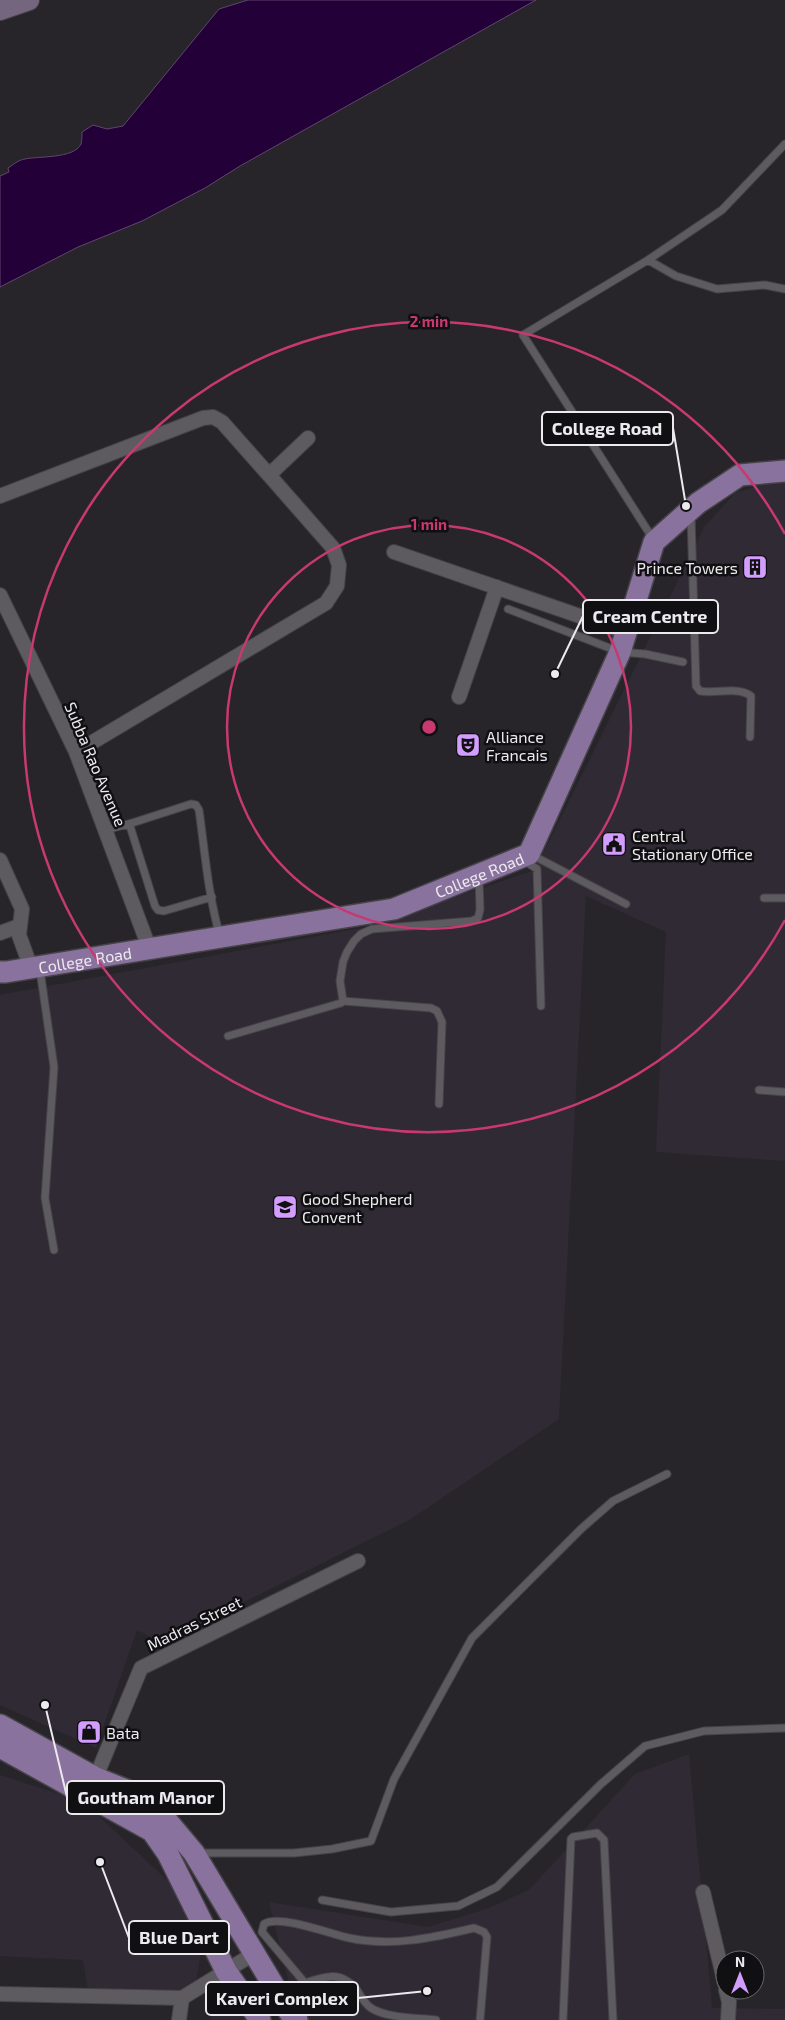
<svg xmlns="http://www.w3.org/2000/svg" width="785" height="2020" font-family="'Exo 2',sans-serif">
  <rect width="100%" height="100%" fill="#27252a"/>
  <path fill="#302a35" d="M769,483H785V1161L656,1152L666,932L586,896L559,1419L411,1519L162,1643L137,1630L96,1748L0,1705V995L366,927L535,870L705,526L735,493Z
    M689,1754L712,2008L785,2009V2020H298L269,1902L428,1927L486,1909L529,1890L635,1774Z
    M0,1775L84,1802L171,1884L202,1946L194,1994L89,1998L83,1960L0,1956Z
    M219,1995L234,1999L245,2020H210Z"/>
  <path fill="#230038" stroke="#5f466f" d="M248,0H536L240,166L205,188L142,221L78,247L0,287V176L9,172L8,168C13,165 18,160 25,159C38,156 74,159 81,144C82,141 82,136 82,132L93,125L107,129L123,126L219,9Z"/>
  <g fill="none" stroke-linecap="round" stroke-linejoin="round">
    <defs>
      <path id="lane" d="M648,260L676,276L717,289L765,285L785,289
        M691,515L696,686L700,691C716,694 737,686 751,696L750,737
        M653,539L523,335L648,260L722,210L785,144
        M508,609L620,652L645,654L683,662
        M105,830L132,823
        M532,855L626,904
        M525,861L537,869L541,1006
        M212,897L164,911L158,910L155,906L130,826L132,823L191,804L196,805L199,810C205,852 208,895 220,936
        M764,898H785
        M40,970L54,1067L45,1198L54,1250
        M343,1001L431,1008L437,1011L442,1022L439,1104
        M228,1036L341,1003L343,1001L340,981L343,962L347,952L354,941L361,934L372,929L472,921L478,918L480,910L479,878
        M759,1090L785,1092
        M198,1853H294L332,1849L371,1841L394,1779L472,1638L581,1529L613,1501L667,1474
        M322,1900L391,1912L458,1906L497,1887L601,1784L645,1746L704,1731L785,1728
        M305,1983C325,1976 341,1970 357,1990C361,1997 365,2004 371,2008C386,2018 419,2018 436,2020
        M279,1991L305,1983L262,1932L264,1924C280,1914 330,1934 349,1938C392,1947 432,1938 474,1928L484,1932L487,1937L480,2020
        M563,2020L571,1839L573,1837L597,1833L604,1840L613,2020"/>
      <path id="street" d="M0,496L203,418L213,417L222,422L269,475
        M394,552L626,632
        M0,595L76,752L150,950
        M459,697L497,587
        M76,752L326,603L337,586L339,565L333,548L269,475L308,438
        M0,860L22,909L19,935L31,968
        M0,933L19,926
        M93,1784L141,1668L358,1561
        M703,1892L725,1984
        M726,1990L729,2002L728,2020
        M0,1994L182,1998
        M179,2020L182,1998L255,1953"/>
      <path id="secondary" d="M0,10L29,0"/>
      <g id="primary">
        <path id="s1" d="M0,972H6L394,909L529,854L620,652L654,542L698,503L740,475L785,471"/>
        <path d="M0,1725L96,1778L126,1790L168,1822L194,1853L290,2013L297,2020"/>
        <path d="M0,1747L152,1831L168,1854L226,1971L260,2020"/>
      </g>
    </defs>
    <use href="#lane" stroke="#454348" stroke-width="9"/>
    <use href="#street" stroke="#454348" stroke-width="16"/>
    <use href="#secondary" stroke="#454348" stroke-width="22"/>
    <use href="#primary" stroke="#454348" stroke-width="24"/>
    <use href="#lane" stroke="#5d5a60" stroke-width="7"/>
    <use href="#street" stroke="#5d5a60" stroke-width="14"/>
    <use href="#secondary" stroke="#74667f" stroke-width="20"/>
    <use href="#primary" stroke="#8a729e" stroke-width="21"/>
  </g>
  <g fill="none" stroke="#c83871" stroke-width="2.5">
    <circle cx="429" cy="727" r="202"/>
    <path d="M785 920A405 405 0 1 1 785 534"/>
  </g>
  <defs>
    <symbol id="building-square" viewBox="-11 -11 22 22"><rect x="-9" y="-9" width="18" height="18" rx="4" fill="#d29dfd" stroke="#100f11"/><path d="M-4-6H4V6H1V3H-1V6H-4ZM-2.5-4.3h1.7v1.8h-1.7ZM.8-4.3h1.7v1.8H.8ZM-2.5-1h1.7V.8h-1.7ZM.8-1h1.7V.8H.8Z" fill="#111"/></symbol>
    <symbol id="theatre-square" viewBox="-11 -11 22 22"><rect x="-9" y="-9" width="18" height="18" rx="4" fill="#d29dfd" stroke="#100f11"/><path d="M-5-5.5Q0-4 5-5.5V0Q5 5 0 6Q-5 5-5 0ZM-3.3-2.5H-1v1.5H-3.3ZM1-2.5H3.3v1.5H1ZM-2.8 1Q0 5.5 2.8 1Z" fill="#111"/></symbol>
    <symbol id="civic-square" viewBox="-11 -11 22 22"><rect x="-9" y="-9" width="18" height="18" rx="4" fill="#d29dfd" stroke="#100f11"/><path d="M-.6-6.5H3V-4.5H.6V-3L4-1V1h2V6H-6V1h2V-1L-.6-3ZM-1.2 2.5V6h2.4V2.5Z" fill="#111"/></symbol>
    <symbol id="school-square" viewBox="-11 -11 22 22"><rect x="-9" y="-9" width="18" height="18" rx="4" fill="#d29dfd" stroke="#100f11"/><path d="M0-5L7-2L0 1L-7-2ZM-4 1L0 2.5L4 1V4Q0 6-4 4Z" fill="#111"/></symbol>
    <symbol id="shop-square" viewBox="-11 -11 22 22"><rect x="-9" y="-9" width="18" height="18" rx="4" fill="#d29dfd" stroke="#100f11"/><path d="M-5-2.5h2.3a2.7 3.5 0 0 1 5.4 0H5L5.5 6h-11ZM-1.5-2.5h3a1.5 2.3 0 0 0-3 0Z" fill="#111"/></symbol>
  </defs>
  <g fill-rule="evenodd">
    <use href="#building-square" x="741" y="553" width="28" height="28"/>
    <use href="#theatre-square" x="454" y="731" width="28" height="28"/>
    <use href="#civic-square" x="600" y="830" width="28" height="28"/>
    <use href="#school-square" x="271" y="1193" width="28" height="28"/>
    <use href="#shop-square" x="75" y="1718" width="28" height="28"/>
  </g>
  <g text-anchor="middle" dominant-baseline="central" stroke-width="5" stroke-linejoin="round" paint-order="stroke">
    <g font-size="16" fill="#eceaee" stroke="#100f11" text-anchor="start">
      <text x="738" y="567" text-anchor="end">Prince Towers</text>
      <text x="486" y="736">Alliance<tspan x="486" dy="18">Francais</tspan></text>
      <text x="632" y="835">Central<tspan x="632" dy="18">Stationary Office</tspan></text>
      <text x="302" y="1198">Good Shepherd<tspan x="302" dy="18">Convent</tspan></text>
      <text x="106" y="1732">Bata</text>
    </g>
    <g font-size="16" fill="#eceaee" stroke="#100f11">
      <text transform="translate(96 764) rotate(67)">Subba Rao Avenue</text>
      <text stroke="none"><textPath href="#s1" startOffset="491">College Road</textPath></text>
      <text stroke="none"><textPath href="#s1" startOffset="86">College Road</textPath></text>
      <text transform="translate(194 1623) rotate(-26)">Madras Street</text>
    </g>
  </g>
  <circle cx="429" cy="727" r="8" fill="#c83871" stroke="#100f11" stroke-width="2.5"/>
  <g font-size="15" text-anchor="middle" font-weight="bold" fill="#c83871" stroke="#100f11" stroke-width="5" stroke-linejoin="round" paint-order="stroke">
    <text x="429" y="327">2 min</text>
    <text x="429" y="530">1 min</text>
  </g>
  <path fill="none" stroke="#eceaee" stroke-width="2" d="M686 506L673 428M555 674L583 616M45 1705L67 1797M100 1862L129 1938M427 1991L358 1998"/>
  <g fill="#eceaee" stroke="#100f11" stroke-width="2">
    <circle cx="686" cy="506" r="5"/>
    <circle cx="555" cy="674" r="5"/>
    <circle cx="45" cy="1705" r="5"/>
    <circle cx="100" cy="1862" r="5"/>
    <circle cx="427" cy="1991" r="5"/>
  </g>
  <g fill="#100f11" stroke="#eceaee" stroke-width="2">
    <rect x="542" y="412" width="131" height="33" rx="5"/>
    <rect x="583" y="600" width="135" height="33" rx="5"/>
    <rect x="67" y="1781" width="157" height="33" rx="5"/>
    <rect x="129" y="1921" width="100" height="33" rx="5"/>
    <rect x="206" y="1982" width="152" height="33" rx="5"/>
  </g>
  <g font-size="18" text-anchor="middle" font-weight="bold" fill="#eceaee">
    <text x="607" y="435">College Road</text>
    <text x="650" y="623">Cream Centre</text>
    <text x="146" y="1804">Goutham Manor</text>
    <text x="179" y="1944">Blue Dart</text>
    <text x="282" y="2005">Kaveri Complex</text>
  </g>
  <g transform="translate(740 1975)"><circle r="24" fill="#100f11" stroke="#686769"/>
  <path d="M0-4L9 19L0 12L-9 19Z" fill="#d29dfd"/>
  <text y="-8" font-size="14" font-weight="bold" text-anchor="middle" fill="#eceaee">N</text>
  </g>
</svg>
